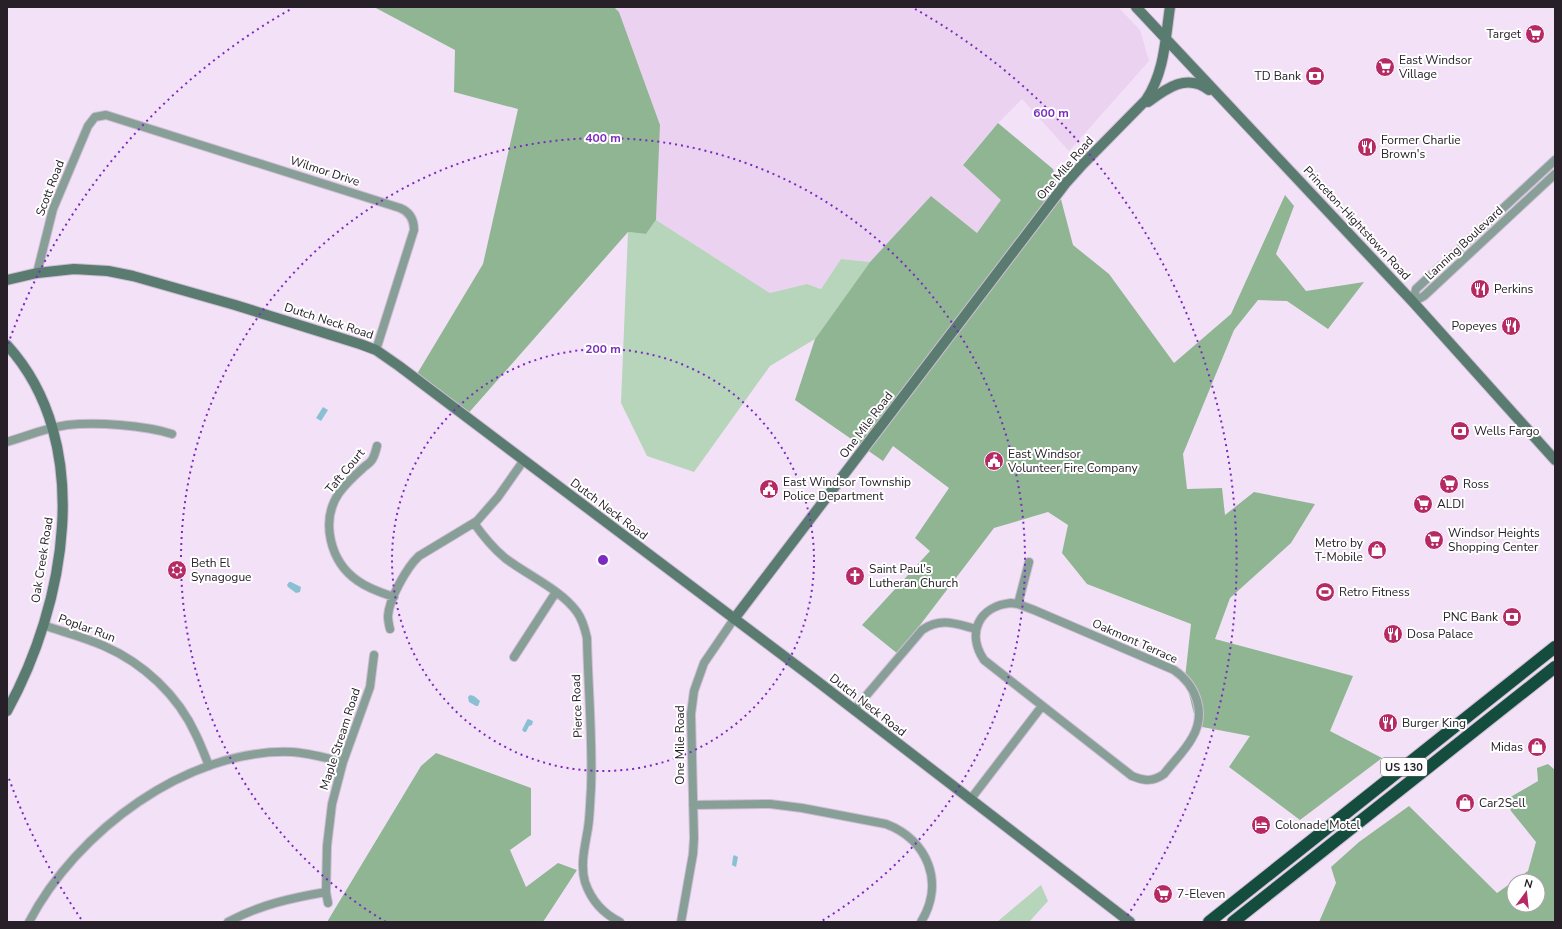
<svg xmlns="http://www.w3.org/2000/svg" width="1562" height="929" font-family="'Nunito Sans',sans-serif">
  <rect width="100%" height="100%" fill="#f3e1f8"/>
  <path fill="#ead2f0" d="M614,7H1118L1140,30L1149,61L1069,151L1022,99L998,123L963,164L1002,199L977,233L931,196L870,262L841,259L821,289L807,284L770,293L656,220L660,125L619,12Z"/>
  <path fill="#b7d5ba" d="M656,220L770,293L807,284L821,289L841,259L870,262L815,339L770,366L694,472L647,456L621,403L628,232L646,234Z
    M1041,885L1048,901L1029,922H997Z"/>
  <path fill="#8fb593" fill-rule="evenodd" d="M374,7H614L619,12L660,125L656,220L646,234L628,232L465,417L414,379L483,264L518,109L454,92L455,50Z
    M998,123L1053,169L1073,245L1109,274L1174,363L1231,314L1285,195L1294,206L1276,254L1306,291L1364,282L1328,329L1287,301L1258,300L1234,330L1183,454L1187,489L1222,488L1225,515L1254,492L1315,504L1291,543L1230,598L1215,639L1353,676L1330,731L1382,758L1300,820L1229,767L1250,736L1197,726L1185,678L1191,624L1087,584L1062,553L1068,525L1048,512L994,528L898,654L862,625L930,551L915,538L949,488L893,446L883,461L795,400L815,339L870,262L931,196L977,233L1001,200L963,165Z
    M436,753L531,788V835L510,850L526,887L558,863L577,870L543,922H327L421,766Z
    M1548,764L1555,770V922H1319L1336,883L1331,867L1359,842L1409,806L1497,893L1528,871L1536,842L1511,811L1507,799L1538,781L1537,768ZM1514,881H1538V905H1514Z"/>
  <path fill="#89c0d2" d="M323,407L328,410L321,421L316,418Z
    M289,582H291L301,587L300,592L296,593L288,587L287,585Z
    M470,695L474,696L480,701L478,706H476L469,702L468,697Z
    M528,719L533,721L532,725L529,726L526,732H524L522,730L527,720Z
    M734,855L738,857L736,867L732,865L733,857Z"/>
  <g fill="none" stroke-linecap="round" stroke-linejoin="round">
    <defs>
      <path id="street" d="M37,273L53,209L88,126L95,117L106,115L400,208C410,212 414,220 414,230L376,350
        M1413,302L1416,289L1555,160
        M1413,302L1424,296L1555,174
        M7,442C27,436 46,428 67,425C96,422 144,425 172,434
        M377,446C376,450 375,454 373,458C371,463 366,465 363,468C354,476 346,483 339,493C320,521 330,562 358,581C369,589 382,593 394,597
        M474,523C483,536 493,548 505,558C527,575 560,589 577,612C582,619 585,629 587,638C588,688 593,739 591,789C590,802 590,815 588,828C585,846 580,865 585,882C591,900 604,914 620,922
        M1011,603L1018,604L1034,610L1174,670C1196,685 1207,713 1192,738C1185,751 1173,762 1164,774C1153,782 1144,781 1132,776L984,660C966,633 979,606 1011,603Z
        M1018,604L1029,562
        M43,625C63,632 84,637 104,646C143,663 178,695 196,735C201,745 205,756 209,766
        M390,629C389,625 388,620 388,616C389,599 407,567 419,556L477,521L498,497L524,460
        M514,657L556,592
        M854,710L922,630C941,617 956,624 976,629
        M970,800L1042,706
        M693,805L770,804L802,808L886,824C928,840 945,883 921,922
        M328,903L326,892L327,846L332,804L343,762L370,687L374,655
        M29,922C76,832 187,748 292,752C309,753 326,758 343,762
        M228,922C259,905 291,898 326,892
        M681,922L693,854L694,838L691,714L694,691L704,663L734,619"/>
      <path id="secondary" d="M1136,7L1413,302L1555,460
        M1148,102C1167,88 1187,73 1209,90
        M7,280L37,273L74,269L108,271L133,276L235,305L360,344L376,350L399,366L813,678L1130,922
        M7,345C96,443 65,606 7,711
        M734,619L1065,184L1083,164L1146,100C1165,71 1165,40 1170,7"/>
      <path id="highway" d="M1209,922L1555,647
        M1233,922L1555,667"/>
    </defs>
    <use href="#street" stroke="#cebed3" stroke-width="10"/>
    <use href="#secondary" stroke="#cebed3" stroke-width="12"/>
    <use href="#highway" stroke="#cebed3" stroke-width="14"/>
    <use href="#street" stroke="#889f97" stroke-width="8"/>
    <use href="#secondary" stroke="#597b70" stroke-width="10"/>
    <use href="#highway" stroke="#144c3d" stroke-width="12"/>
  </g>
  <g fill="none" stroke="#7b2cbf" stroke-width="2" stroke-dasharray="2 4">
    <circle cx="603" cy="560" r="211"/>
    <path d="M386 922A422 422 0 1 1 820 922"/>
    <path d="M81 919A633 633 0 0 1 8 776M8 344A633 633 0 0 1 291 9M915 9A633 633 0 0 1 1125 919"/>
  </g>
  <defs>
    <symbol id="supermarket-disc" viewBox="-11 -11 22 22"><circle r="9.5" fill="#b62a63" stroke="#fff"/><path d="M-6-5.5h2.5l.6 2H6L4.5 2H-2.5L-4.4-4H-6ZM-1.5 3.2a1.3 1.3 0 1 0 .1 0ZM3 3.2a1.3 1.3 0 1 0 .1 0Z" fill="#fff"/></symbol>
    <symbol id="bank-disc" viewBox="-11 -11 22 22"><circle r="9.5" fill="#b62a63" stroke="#fff"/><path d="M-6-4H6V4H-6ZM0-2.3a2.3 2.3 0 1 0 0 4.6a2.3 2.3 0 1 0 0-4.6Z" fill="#fff"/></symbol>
    <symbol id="restaurant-disc" viewBox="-11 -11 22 22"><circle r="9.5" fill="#b62a63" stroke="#fff"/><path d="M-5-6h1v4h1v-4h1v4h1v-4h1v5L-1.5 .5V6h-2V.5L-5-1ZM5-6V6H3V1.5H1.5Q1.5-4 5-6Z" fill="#fff"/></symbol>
    <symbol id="civic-disc" viewBox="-11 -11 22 22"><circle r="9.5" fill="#b62a63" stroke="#fff"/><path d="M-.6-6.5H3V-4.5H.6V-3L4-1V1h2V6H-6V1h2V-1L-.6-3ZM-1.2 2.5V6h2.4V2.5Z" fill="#fff"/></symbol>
    <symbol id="shop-disc" viewBox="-11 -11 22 22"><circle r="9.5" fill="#b62a63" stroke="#fff"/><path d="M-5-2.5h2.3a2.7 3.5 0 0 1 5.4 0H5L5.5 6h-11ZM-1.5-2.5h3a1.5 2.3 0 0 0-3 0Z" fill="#fff"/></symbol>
    <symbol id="synagogue-disc" viewBox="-11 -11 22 22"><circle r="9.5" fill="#b62a63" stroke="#fff"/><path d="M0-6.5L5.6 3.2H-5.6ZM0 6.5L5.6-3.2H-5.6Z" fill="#fff"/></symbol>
    <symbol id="church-disc" viewBox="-11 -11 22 22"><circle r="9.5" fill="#b62a63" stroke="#fff"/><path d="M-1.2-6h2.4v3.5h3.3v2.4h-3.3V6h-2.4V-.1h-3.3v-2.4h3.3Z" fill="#fff"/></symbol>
    <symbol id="stadium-disc" viewBox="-11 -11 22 22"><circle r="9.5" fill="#b62a63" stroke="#fff"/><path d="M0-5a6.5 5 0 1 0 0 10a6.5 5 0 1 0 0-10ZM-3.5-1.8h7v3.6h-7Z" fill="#fff"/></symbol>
    <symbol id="hotel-disc" viewBox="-11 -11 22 22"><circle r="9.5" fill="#b62a63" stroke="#fff"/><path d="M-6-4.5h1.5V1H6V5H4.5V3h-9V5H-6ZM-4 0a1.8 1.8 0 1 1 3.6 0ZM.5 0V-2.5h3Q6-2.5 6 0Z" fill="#fff"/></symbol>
  </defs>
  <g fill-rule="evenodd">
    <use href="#supermarket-disc" x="1524" y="23" width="22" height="22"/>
    <use href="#supermarket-disc" x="1374" y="56" width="22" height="22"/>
    <use href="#bank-disc" x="1304" y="65" width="22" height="22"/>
    <use href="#restaurant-disc" x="1356" y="136" width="22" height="22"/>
    <use href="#restaurant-disc" x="1469" y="278" width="22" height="22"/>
    <use href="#restaurant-disc" x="1500" y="315" width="22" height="22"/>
    <use href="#bank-disc" x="1449" y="420" width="22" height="22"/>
    <use href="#civic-disc" x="983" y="450" width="22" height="22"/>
    <use href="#supermarket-disc" x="1438" y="473" width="22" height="22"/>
    <use href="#civic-disc" x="758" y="478" width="22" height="22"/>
    <use href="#supermarket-disc" x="1412" y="493" width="22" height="22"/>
    <use href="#supermarket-disc" x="1423" y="529" width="22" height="22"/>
    <use href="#shop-disc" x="1366" y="539" width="22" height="22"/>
    <use href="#synagogue-disc" x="166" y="559" width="22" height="22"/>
    <use href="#church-disc" x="844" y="565" width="22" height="22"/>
    <use href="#stadium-disc" x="1314" y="581" width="22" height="22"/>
    <use href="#bank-disc" x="1501" y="606" width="22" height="22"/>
    <use href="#restaurant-disc" x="1382" y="623" width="22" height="22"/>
    <use href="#restaurant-disc" x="1377" y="712" width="22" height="22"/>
    <use href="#shop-disc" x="1526" y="736" width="22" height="22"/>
    <use href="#shop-disc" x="1454" y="792" width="22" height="22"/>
    <use href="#hotel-disc" x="1250" y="814" width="22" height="22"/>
    <use href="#supermarket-disc" x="1152" y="883" width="22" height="22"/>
  </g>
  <g text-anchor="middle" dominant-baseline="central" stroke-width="4" stroke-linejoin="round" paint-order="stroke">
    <rect fill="#fff" stroke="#686369" stroke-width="1" x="1381" y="758" width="46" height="18" rx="3"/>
    <g font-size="11" font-weight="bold" fill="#272029">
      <text x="1404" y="767">US 130</text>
    </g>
    <g font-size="12" fill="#272029" stroke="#fff" text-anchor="start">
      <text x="1521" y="34" text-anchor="end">Target</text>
      <text x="1399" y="60">East Windsor<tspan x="1399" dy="14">Village</tspan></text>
      <text x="1301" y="76" text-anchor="end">TD Bank</text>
      <text x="1381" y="140">Former Charlie<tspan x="1381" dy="14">Brown's</tspan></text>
      <text x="1494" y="289">Perkins</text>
      <text x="1497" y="326" text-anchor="end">Popeyes</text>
      <text x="1474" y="431">Wells Fargo</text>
      <text x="1008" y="454">East Windsor<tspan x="1008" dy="14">Volunteer Fire Company</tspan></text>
      <text x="783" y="482">East Windsor Township<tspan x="783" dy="14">Police Department</tspan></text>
      <text x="1463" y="484">Ross</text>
      <text x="1437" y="504">ALDI</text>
      <text x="1448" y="533">Windsor Heights<tspan x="1448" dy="14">Shopping Center</tspan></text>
      <text x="1363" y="543" text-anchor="end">Metro by<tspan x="1363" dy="14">T-Mobile</tspan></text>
      <text x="191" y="563">Beth El<tspan x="191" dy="14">Synagogue</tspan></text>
      <text x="869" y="569">Saint Paul's<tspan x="869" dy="14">Lutheran Church</tspan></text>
      <text x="1339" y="592">Retro Fitness</text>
      <text x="1498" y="617" text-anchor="end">PNC Bank</text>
      <text x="1407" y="634">Dosa Palace</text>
      <text x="1402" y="723">Burger King</text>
      <text x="1523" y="747" text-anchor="end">Midas</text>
      <text x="1479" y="803">Car2Sell</text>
      <text x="1275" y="825">Colonade Motel</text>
      <text x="1177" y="894">7-Eleven</text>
    </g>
    <g font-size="12" fill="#272029" stroke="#fff">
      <text transform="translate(1065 168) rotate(-49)">One Mile Road</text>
      <text transform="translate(325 171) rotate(18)">Wilmor Drive</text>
      <text transform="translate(50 188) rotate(-69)">Scott Road</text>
      <text transform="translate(1357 223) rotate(47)">Princeton-Hightstown Road</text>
      <text transform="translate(1464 243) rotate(-43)">Lanning Boulevard</text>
      <text transform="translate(329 321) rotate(18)">Dutch Neck Road</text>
      <text transform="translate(866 425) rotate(-53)">One Mile Road</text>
      <text transform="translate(345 471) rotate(-50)">Taft Court</text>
      <text transform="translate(609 509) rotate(37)">Dutch Neck Road</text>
      <text transform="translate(42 560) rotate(-81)">Oak Creek Road</text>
      <text transform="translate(87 628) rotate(20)">Poplar Run</text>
      <text transform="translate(1135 641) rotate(24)">Oakmont Terrace</text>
      <text transform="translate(868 705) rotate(38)">Dutch Neck Road</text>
      <text transform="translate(577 706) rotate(-92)">Pierce Road</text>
      <text transform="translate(340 739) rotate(-72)">Maple Stream Road</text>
      <text transform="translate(680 745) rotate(-90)">One Mile Road</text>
    </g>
  </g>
  <circle cx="603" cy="560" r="6" fill="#7b2cbf" stroke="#fff" stroke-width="2"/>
  <g font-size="12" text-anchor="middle" font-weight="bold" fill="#7b2cbf" stroke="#fff" stroke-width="4" stroke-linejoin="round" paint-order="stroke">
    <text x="1051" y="117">600 m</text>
    <text x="603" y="142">400 m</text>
    <text x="603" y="353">200 m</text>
  </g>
  <rect width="1562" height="929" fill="none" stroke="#272029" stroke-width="16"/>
  <g transform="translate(1526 893) rotate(15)"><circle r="19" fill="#ffffff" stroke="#a9a6a9"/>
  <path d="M0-3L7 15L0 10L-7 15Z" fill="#b62a63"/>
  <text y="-6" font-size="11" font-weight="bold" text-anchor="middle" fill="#272029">N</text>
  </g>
</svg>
